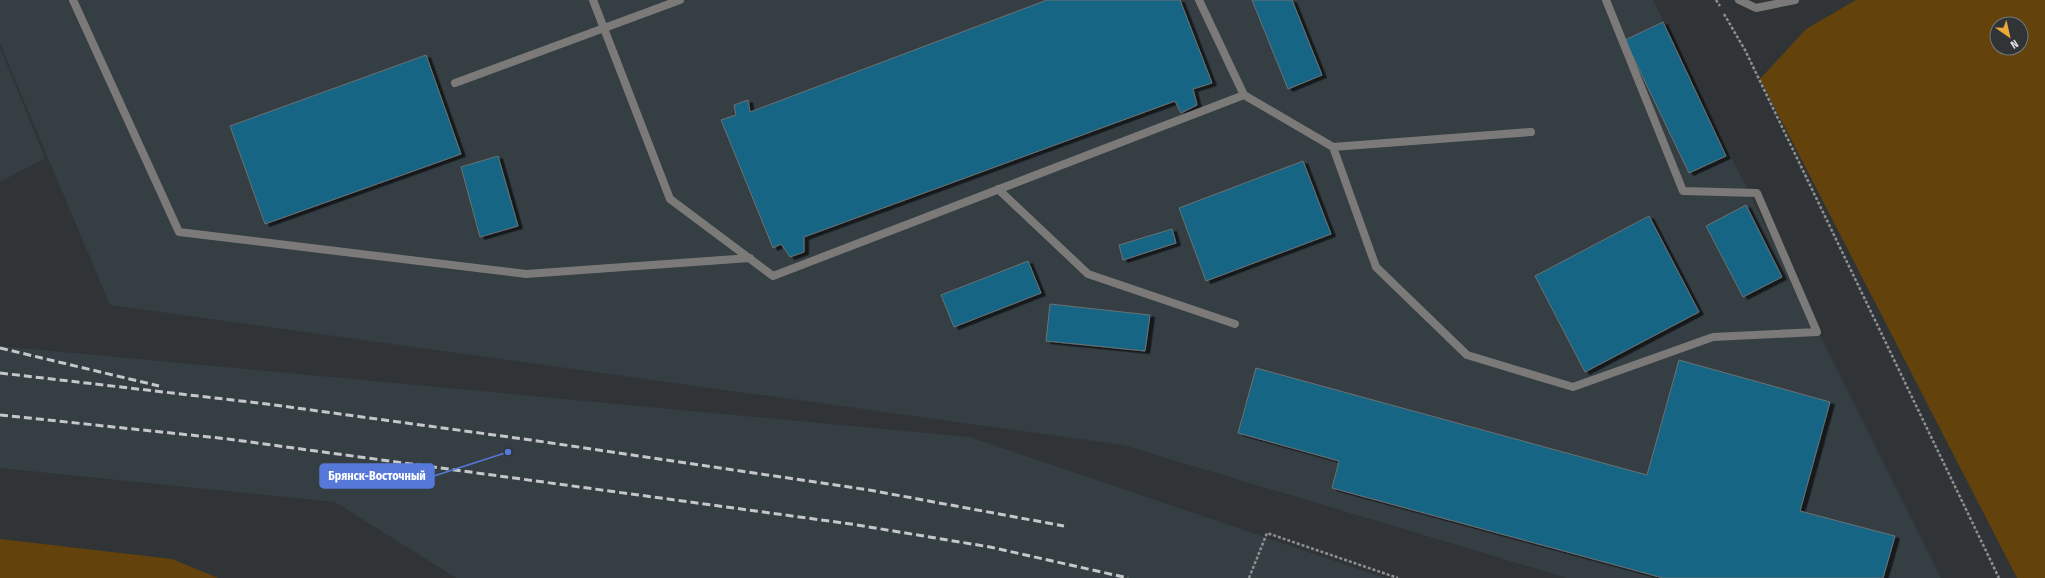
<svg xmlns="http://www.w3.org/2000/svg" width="2045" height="578" font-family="'Fira Sans Condensed',sans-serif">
  <defs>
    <filter id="shadow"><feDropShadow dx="4.5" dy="2.5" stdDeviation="0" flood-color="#0009"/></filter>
  </defs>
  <rect width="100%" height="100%" fill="#303436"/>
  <path fill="#343e43" d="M0,0H1653L1941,578H1567L1123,445L110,305L0,44Z
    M0,48L45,158L0,182Z
    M0,346L970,437L1385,578H456L335,502L0,468Z"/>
  <path fill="#63420c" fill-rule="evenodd" d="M1856,0H2045V578H2017L1760,79L1806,29ZM1997,24H2021V48H1997Z
    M0,539L172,559L218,578H0Z"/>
  <path fill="#136585" stroke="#6d7173" filter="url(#shadow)" d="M1047,0H1180L1212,83L1193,89L1197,105L1181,113L1175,101L804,237V252L790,257L781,244L773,248L721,120L736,115L734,105L748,100L750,112Z
    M1252,0H1292L1322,75L1288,89Z
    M1663,22L1726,156L1689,173L1625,40Z
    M426,55L461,154L265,224L230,126Z
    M498,156L518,226L480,237L461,167Z
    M1303,161L1331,234L1206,281L1179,208Z
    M1746,205L1782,277L1743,297L1706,226Z
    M1649,216L1699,312L1585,372L1535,276Z
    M1172,229L1176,243L1123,260L1119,245Z
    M1028,261L1041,293L954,327L941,295Z
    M1050,304L1150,315L1145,351L1046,341Z
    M1679,360L1830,402L1800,511L1895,536L1883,578H1663L1332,488L1339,461L1238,433L1256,368L1647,475Z"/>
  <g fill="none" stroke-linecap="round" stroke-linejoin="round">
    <path stroke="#8d9091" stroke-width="2.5" stroke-dasharray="3 2" stroke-linecap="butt" d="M1716,0L1720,6
      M1724,14L1745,50L1999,578
      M1249,578L1267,533L1398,578"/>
    <path stroke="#7b7a78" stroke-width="8" d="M73,0L179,232L526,274L750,258
      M593,0L670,199L773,276L1244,95
      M1199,0L1244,95L1333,147L1531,132
      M1739,0L1756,8L1795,0
      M455,83L680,0
      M1333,147L1376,267L1467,355L1573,387L1713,337L1817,332L1757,193L1683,191L1606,0
      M998,189L1088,274L1235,324"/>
    <path stroke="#c5c7c9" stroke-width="3" stroke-dasharray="8 4" stroke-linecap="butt" d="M0,348L159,386
      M0,373L267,404L531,440L869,490L1064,526
      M0,415L228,439L851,524L990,547L1128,578"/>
  </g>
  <path fill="none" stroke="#5578d9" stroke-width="1.5" d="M508 452L434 476"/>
  <circle fill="#5578d9" stroke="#303436" stroke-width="1.5" cx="508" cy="452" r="4"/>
  <rect fill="#5578d9" stroke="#5578d9" stroke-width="1.5" x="320" y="464" width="114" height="24" rx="4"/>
  <g font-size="12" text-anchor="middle" font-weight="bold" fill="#fff">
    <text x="377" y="480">Брянск-Восточный</text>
  </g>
  <g transform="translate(2009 36) rotate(146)"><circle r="19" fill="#303436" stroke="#747778"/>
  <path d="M0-3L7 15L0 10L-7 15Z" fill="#eda83b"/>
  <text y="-6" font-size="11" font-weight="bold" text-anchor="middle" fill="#d9dbdc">N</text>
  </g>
</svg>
